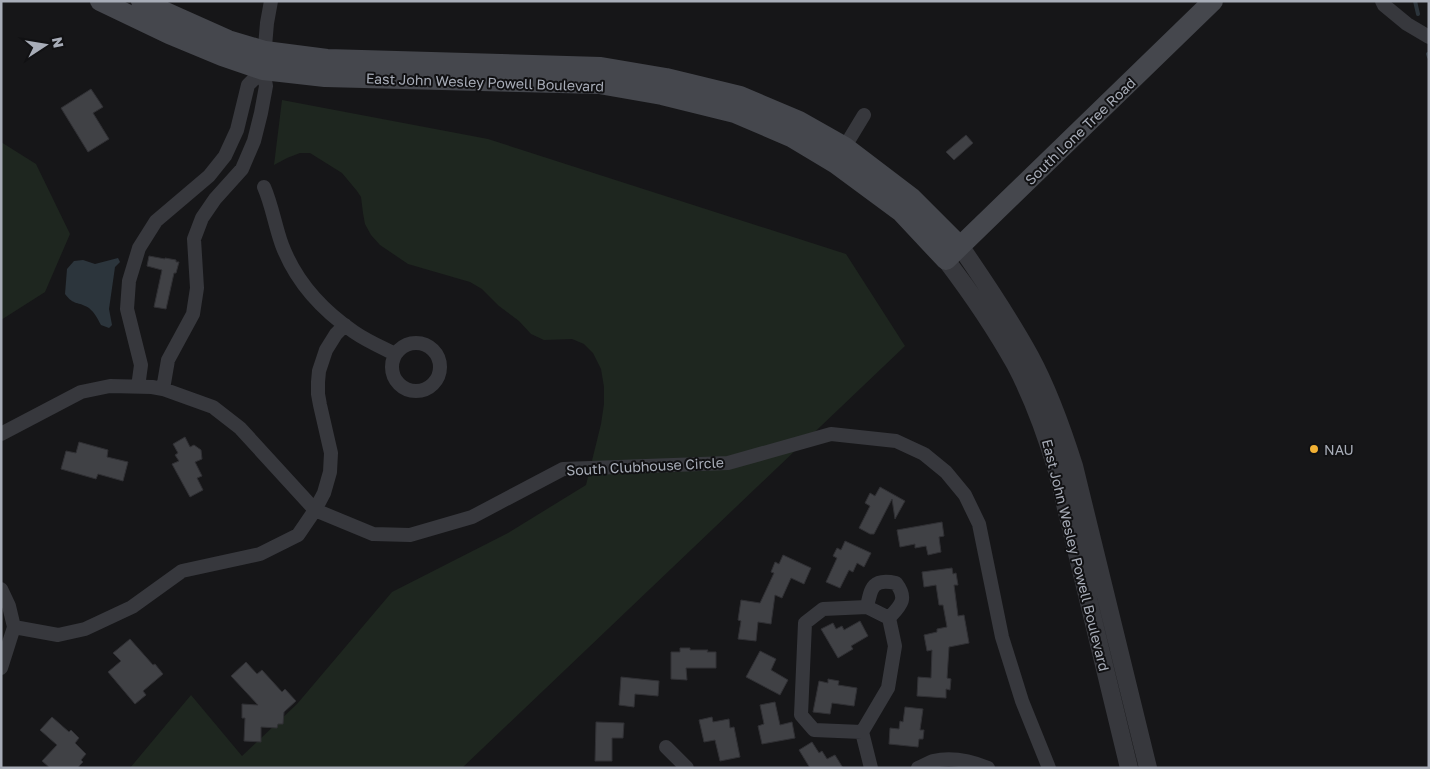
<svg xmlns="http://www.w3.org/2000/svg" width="1430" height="769" font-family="'Golos Text',sans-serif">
  <rect width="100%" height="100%" fill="#161618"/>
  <path fill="#1e261f" d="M282,100L488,139L846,254L905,346L462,768H130L191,695L242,756L297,704L392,592L508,533L586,485L601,424L604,404V387L601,369L593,353L584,344L572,339L544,340L531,334L519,321L499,306L482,289L470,282L408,264L380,245L371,235L365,224L363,213L361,197L357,191L342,173L310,153H300L287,158L274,165Z
    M1,142L36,164L70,234L45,292L1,320Z"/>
  <path fill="#2c353c" d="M118,258L120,262L115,267L109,309L112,325L109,328L101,325C97,318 95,313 89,308C78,301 74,306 65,294L67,269L74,261L83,260L95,264Z"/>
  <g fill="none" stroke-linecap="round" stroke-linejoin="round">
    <path stroke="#2c353c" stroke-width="4" d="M1415,1L1418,14
      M1428,54L1429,57"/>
  </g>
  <path fill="#404145" stroke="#303034" d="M91,89L103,107L93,113L109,139L88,152L61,108Z
    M966,135L973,143L954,160L946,152Z
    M149,256L165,259V258L176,260V262H179L176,273H174L166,309L154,307L162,270L147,266Z
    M185,437L190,447L194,445L201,450L202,459L195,462L202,476L197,478L203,490L190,497L172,464L179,461L175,455L178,453L173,444Z
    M79,442L108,450L107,457L128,462L123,481L98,474L96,479L61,469L66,451L76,453Z
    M880,487L905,501L895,519L892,499L874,534H870L859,528L870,506L865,503L870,493L875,496Z
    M942,522L944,536L939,537L941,552L928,555L926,546L915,548V544L900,547L897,530Z
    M845,541L871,553L864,567L857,563L853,572L849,570L840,588L826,582L837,558L833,556L837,548L841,550Z
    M783,555L811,568L804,584L791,578L782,598L775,595L771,624L758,622L756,641L738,639L741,621L738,620L741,600L760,603L774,573L771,572L775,562L779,564Z
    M952,568L953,574L956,573L958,585H954L958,616L964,615L969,643L949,647L947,678L951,679L950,690L946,689V698L917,696L918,677L931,678L932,650L927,651L924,635L937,632V629L947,627L943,605H939L936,585L924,587L922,572Z
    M860,621L868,636L851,646L853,649L838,658L821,629L833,623L836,629L842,626L844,630Z
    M130,639L153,665L155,664L163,674L143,691L146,695L135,704L108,672L121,661L113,653Z
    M680,648H690V650H708L707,652H716V668H686L687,680L671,679V652H680Z
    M760,651L776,659L771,670L788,680L780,695L746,677Z
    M246,662L257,674L262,670L282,692L285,689L296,701L284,712L283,724H278L277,728L261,727V742L244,741L245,718H242V704L258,705L231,676Z
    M621,677L659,681L658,696L635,694L634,707L619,705Z
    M828,679L839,681L838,685L857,688L854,706L832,703L830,714L813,712L819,681L828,683Z
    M775,702L780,725L792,722L795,738L762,744L758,726L764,724L760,705Z
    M905,707L923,709L920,730H924L923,739H919L918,747L889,744L890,728L899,729L900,721L903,722Z
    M52,717L69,732L71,730L79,738L75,743L86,754L81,760L83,762L77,768H50L42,761L57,745L40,730Z
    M712,717L713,722L729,719L730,728L734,727L740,757L720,761L715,740L704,742L699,720Z
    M596,722L624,723L623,738H612V761H595Z
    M812,742L819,753L822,751L827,759L835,755L843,768H810L799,750Z"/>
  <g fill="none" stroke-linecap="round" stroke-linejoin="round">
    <path stroke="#37383d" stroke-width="14" d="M1382,1L1384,5L1407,24L1429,37
      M841,153L864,115
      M264,187C272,205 275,226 282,245C296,282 322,310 354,332C367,341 381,347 395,354
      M392 367a24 24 0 1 1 48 0a24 24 0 1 1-48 0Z
      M138,387L141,365L127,309L129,281L139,248L156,221L209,176L225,156L237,130L248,85L263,70
      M163,389L168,360L193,314L197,288L194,239L202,218L215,199L242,169L254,141L261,113L266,86L263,70L267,23L271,1
      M1,434L81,392L110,386L152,387L163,389L213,407L240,428L315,510L373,534L410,535L472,517L563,469L728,463L831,434L896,441L924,454L946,472L965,495L979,524L1002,637L1022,701L1049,768
      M1,589L9,606L14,627L1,668
      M867,607C871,587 873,578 896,583C908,599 901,605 889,618
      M14,627L58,635L85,629L132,607L182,571L260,554L298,535L315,510L324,493L330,472L331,453L320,405L318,394V382L319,371L326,350L336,334L345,325
      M862,732L814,730L801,715L805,623L823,609L867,607L889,618L895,646L888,688L862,732L871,768
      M666,747L687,768
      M918,768C923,766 928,763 933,761C951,757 971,761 988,768"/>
    <path stroke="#37383d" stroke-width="18" d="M960,246C985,282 1009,318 1030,356C1049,391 1062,428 1074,466L1148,768
      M946,260C971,293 995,328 1015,364C1033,398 1046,434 1057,471L1129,768"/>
    <path stroke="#45474d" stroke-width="20" d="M100,1L169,34L222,56L263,70L325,77L599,84L662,95L735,113L791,137L836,164L901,212L946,260L1213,1
      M141,1L228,40L265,51L327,59L601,67L666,78L740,96L799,121L845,147L912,198L960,246"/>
  </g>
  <circle fill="#f2b134" stroke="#111113" stroke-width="2" cx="1314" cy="449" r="5"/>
  <g text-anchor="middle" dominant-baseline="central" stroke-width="4" stroke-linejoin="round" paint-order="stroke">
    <g font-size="14" fill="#a8adb8" stroke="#111113">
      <text transform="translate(485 82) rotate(2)">East John Wesley Powell Boulevard</text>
      <text transform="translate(1080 131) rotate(-44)">South Lone Tree Road</text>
      <text transform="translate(645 466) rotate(-3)">South Clubhouse Circle</text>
      <text transform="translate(1076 555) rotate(76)">East John Wesley Powell Boulevard</text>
    </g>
    <g font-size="14" fill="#a8adb8" stroke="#111113" text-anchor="start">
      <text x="1324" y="449">NAU</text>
    </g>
  </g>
  <rect width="1430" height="769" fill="none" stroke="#a8adb8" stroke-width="5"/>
  <g transform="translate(45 45) rotate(78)" stroke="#111113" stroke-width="4" paint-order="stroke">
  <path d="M0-4L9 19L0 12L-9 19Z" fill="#a8adb8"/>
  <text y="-8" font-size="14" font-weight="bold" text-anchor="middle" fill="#a8adb8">N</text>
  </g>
</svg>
